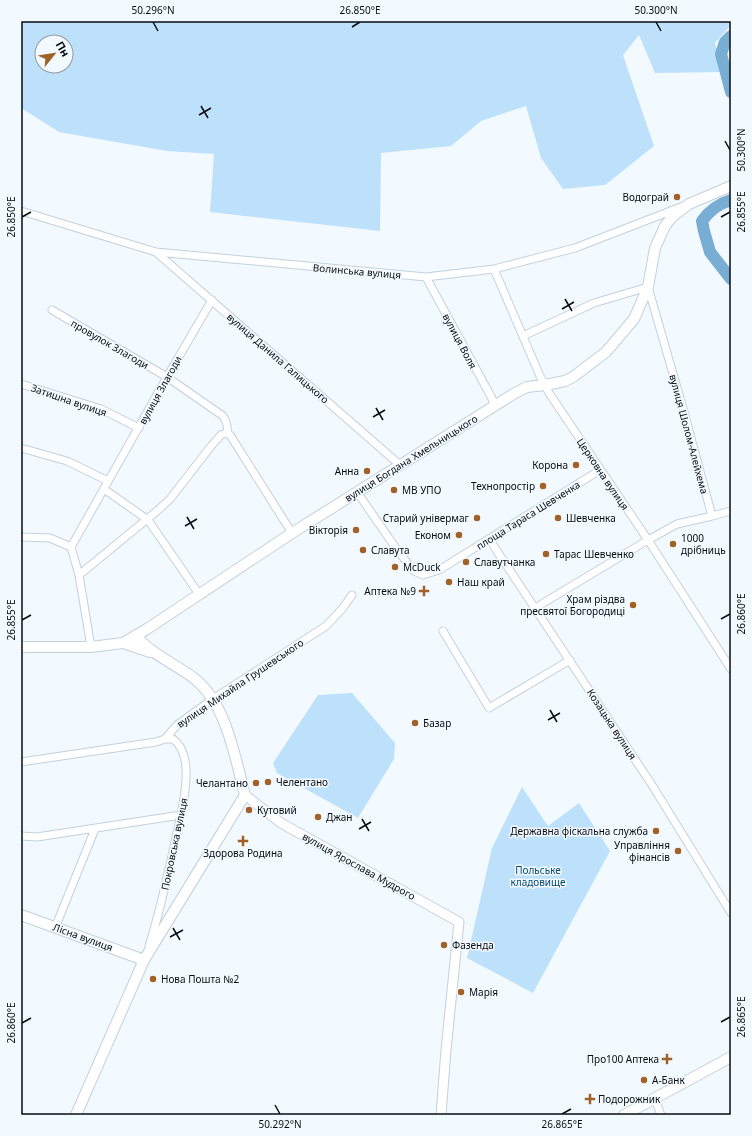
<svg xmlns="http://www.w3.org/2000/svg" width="752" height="1136" font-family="'Noto Sans',sans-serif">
  <rect width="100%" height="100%" fill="#f3faff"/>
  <path fill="#bde1fb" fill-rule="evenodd" d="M21,21H731V25L715,43L722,72L655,73L639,35L623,55L654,146L605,185L563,189L541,158L526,106L481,121L451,146L381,153L380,231L210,212L214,154L167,151L59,132L21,108ZM42,42H66V66H42Z
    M352,693L395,743L394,759L358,818L277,773L273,763L318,695Z
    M522,787L548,826L579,803L610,851L533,993L467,958L492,848Z"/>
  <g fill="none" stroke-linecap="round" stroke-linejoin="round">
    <path stroke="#78aed3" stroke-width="12" d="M731,36L725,42L721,54L731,92
      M731,200C718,204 710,210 702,221L704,231L710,252L731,279"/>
    <defs>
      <path id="minor" d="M21,211L156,252L426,277L494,269L575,248L681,207
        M156,252L400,465
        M494,269L540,376L549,393L648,540L731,669
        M426,277L495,404
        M52,310L167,377L223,416C227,422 228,426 227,433
        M523,336L594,303L648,287L684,412L712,516L677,524L648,540L535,608
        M21,384L101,409L139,428
        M21,448L67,461L108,481
        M104,489L148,520L199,594
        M357,492L393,544L409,565L414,571L423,575L439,570L600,470
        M712,516L731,511
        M21,537L50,538L71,547L167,377L212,300
        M489,539L652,785L731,913
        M71,547L79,575L91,647
        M79,575L157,511L170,499L212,445L221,435L227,433L230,435L292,533
        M443,631L489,708L570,660
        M21,762L156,742L165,739L177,725L213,699L326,626L342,609L352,595
        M21,836L37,837L181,815
        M55,928L95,829
        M149,946C159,915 166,883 173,851C178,827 190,783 185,760C183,751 180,744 173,739H165
        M655,1099L661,1115"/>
      <path id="tertiary" d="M245,795L281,823L459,922L446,1050L441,1115"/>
      <path id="secondary" d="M123,643L150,652
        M21,647H91L123,643L147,629L292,533L515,393L527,387L545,385L565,381L573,377L606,352L634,319L648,287L655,248L665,226L672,217L689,204L731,186
        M21,915L144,960
        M76,1115L144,960L245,795C235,758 227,705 195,679C176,664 151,655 136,635
        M624,1115L731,1057"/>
    </defs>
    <use href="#minor" stroke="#c1d1dd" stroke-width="9"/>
    <use href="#tertiary" stroke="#c1d1dd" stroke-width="11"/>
    <use href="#secondary" stroke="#c1d1dd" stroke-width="12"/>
    <use href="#minor" stroke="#fff" stroke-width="7"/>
    <use href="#tertiary" stroke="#fff" stroke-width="9"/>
    <use href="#secondary" stroke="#fff" stroke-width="10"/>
  </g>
  <path fill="none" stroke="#080d11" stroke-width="1.5" d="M153,22L158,31M656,22L661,31M352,27L360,22M201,106L208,118M199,115L211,108M725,141L730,150M22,217L31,212M721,217L730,212M565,299L572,311M562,309L574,302M376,408L383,420M373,417L385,410M187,517L194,529M185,526L197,519M721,619L730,614M22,620L31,615M550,710L557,722M548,720L560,713M362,819L369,831M359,829L371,822M173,928L180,940M170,937L183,930M721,1022L730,1017M22,1023L31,1018M275,1105L280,1114M562,1114L571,1109"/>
  <g fill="#a06228" stroke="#f3faff" stroke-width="1.5">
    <circle cx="677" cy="197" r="4"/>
    <circle cx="576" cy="465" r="4"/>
    <circle cx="367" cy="471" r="4"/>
    <circle cx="543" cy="486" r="4"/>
    <circle cx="394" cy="490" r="4"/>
    <circle cx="477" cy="518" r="4"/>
    <circle cx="558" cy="518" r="4"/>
    <circle cx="356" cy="530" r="4"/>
    <circle cx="459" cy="535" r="4"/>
    <circle cx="673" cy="544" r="4"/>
    <circle cx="363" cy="550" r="4"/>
    <circle cx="546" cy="554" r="4"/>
    <circle cx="466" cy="562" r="4"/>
    <circle cx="395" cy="567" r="4"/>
    <circle cx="449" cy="582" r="4"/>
    <path d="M422 585h4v4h4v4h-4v4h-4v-4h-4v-4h4z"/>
    <circle cx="633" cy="605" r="4"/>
    <circle cx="415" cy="723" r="4"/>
    <circle cx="268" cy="782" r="4"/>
    <circle cx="256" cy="783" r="4"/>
    <circle cx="249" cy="810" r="4"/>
    <circle cx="318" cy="817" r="4"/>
    <circle cx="656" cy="831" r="4"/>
    <path d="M241 835h4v4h4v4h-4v4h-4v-4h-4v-4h4z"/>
    <circle cx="678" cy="851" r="4"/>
    <circle cx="444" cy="945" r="4"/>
    <circle cx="153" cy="979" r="4"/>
    <circle cx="461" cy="992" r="4"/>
    <path d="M665 1053h4v4h4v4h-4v4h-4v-4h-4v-4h4z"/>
    <circle cx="644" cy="1080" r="4"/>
    <path d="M588 1093h4v4h4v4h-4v4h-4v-4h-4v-4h4z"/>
  </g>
  <g text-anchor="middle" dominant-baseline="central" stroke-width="3" stroke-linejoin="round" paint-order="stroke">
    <g font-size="10" fill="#080d11" stroke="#f3faff" text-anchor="start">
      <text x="669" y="197" text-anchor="end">Водограй</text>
      <text x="568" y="465" text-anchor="end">Корона</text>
      <text x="359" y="471" text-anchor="end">Анна</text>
      <text x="535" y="486" text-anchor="end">Технопростір</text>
      <text x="402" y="490">МВ УПО</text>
      <text x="469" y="518" text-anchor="end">Старий універмаг</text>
      <text x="566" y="518">Шевченка</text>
      <text x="348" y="530" text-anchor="end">Вікторія</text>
      <text x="451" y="535" text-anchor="end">Економ</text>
      <text x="681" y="538">1000<tspan x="681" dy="12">дрібниць</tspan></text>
      <text x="371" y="550">Славута</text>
      <text x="554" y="554">Тарас Шевченко</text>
      <text x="474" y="562">Славутчанка</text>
      <text x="403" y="567">McDuck</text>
      <text x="457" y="582">Наш край</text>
      <text x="416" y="591" text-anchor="end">Аптека №9</text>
      <text x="625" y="599" text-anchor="end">Храм різдва<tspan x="625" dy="12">пресвятої Богородиці</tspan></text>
      <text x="423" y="723">Базар</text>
      <text x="276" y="782">Челентано</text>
      <text x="248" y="783" text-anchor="end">Челантано</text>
      <text x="257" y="810">Кутовий</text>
      <text x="326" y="817">Джан</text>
      <text x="648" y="831" text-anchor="end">Державна фіскальна служба</text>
      <text x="670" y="845" text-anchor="end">Управління<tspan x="670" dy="12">фінансів</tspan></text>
      <text x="243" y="853" text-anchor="middle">Здорова Родина</text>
      <text x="452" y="945">Фазенда</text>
      <text x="161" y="979">Нова Пошта №2</text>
      <text x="469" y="992">Марія</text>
      <text x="659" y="1059" text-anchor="end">Про100 Аптека</text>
      <text x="652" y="1080">А-Банк</text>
      <text x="598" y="1099">Подорожник</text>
    </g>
    <g font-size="10" fill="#080d11" stroke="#f3faff">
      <text transform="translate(357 271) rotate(5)">Волинська вулиця</text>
      <text transform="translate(460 341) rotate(62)">вулиця Воля</text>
      <text transform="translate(110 344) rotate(30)">провулок Злагоди</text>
      <text transform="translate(278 358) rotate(41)">вулиця Данила Галицького</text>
      <text transform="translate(160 390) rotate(-61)">вулиця Злагоди</text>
      <text transform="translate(69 400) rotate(19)">Затишна вулиця</text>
      <text transform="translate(689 434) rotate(75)">вулиця Шолом-Алейхема</text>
      <text transform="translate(411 458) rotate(-32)">вулиця Богдана Хмельницького</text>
      <text transform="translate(603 474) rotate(56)">Церковна вулиця</text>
      <text transform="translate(528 515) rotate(-32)">площа Тараса Шевченка</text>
      <text transform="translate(240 683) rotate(-34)">вулиця Михайла Грушевського</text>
      <text transform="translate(612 724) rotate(57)">Козацька вулиця</text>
      <text transform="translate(174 844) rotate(-78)">Покровська вулиця</text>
      <text transform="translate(359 866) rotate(29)">вулиця Ярослава Мудрого</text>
      <text transform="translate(83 937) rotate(20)">Лісна вулиця</text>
    </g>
    <g font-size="10" fill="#054b6f" stroke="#f3faff">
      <text x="538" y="870">Польське<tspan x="538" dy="12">кладовище</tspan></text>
    </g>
  </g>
  <rect width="752" height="1136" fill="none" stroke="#f3faff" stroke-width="44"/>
  <g transform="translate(54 54) rotate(60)"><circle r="19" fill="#f3faff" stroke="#959ba0"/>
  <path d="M0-3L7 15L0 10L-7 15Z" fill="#a06228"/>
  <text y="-6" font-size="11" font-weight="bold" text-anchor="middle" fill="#080d11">Пн</text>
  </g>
  <rect x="22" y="22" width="708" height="1092" fill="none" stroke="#080d11" stroke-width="1.5"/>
  <g font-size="10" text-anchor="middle" fill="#080d11">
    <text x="153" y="14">50.296°N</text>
    <text x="360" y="14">26.850°E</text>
    <text x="656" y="14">50.300°N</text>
    <text transform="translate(741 150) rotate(-90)" y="4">50.300°N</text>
    <text transform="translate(741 212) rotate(-90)" y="4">26.855°E</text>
    <text transform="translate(11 217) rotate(-90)" y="4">26.850°E</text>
    <text transform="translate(741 614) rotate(-90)" y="4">26.860°E</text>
    <text transform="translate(11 620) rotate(-90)" y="4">26.855°E</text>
    <text transform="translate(741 1017) rotate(-90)" y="4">26.865°E</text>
    <text transform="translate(11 1023) rotate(-90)" y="4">26.860°E</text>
    <text x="280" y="1128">50.292°N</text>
    <text x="562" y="1128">26.865°E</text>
  </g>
</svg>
